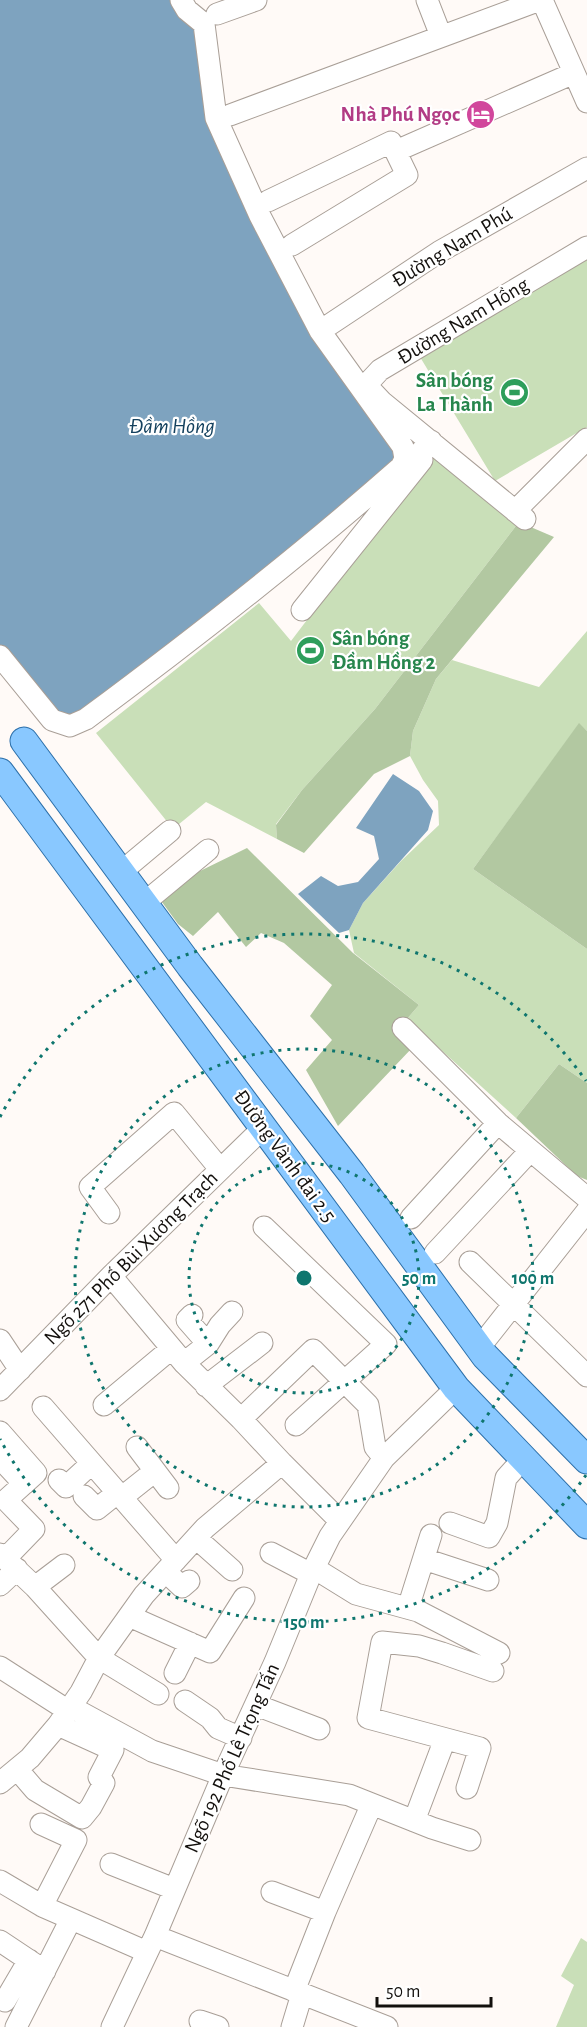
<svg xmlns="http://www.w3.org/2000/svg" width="587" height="2027" font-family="'Alegreya Sans',sans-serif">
  <rect width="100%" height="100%" fill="#fffaf7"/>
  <path fill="#c9dfb8" d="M587,258V427L495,481L420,357Z
    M433,454L519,522L375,709L302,790L276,824L277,839L206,802L173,829L96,733L259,603L291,641Z
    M587,631V731L579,724L473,869L587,949V1083L559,1064L516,1118L407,1019L419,1005L354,953L349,930L363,903L401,861L439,825L438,801L423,780L410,756L413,731L436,679L452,660L539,687Z
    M581,1938L587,1942V2027H556L574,1985L561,1976Z"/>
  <path fill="#b2c8a1" d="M519,522L554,537L436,679L413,731L410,756L374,774L304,853L277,839L276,825L302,790L375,709Z
    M579,723L587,731V949L473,869Z
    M247,848L353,953L419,1005L407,1019L393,1032L412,1048L338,1126L306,1070L332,1040L310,1016L332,985L284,943L261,933L246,947L218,912L193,936L178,924L159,898L198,872Z
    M559,1064L587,1083V1180L577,1176L516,1118Z"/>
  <path fill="#7ea3bf" d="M0,0H175L199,26L211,121L391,435L397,465L83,716L57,714L0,650Z
    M393,774L419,791L433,811L428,830L363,903L349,930L339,933L298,894L321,876L338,886L358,882L379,859L374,836L356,828Z"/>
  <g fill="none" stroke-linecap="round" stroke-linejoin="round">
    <defs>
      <path id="minor" d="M427,0L441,36
        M542,0L587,102
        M217,14L256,0
        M230,115L540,0
        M396,151L574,73
        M268,201L391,142L407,175L292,245
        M320,331L439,252L587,168
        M515,511L587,439
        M525,519L382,402L366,385L380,370L587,247
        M302,610L422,460L418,455L431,441
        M0,656L52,720L70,726L86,719C194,639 300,556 401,467L405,459L403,447L320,331L260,216L216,118L204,24L187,10L181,0
        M121,872L170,831
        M144,903L208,850
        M403,1028L498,1123L587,1198
        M109,1213L90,1187L174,1113L220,1169
        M411,1218L498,1123
        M264,1227L386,1344L296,1425
        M435,1253L530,1151
        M470,1262L587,1376
        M111,1276L184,1363L241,1419L282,1463L340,1521
        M192,1315L187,1320L208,1344
        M0,1340L20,1370
        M479,1348L587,1211
        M184,1363L208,1344L220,1325L232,1312
        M206,1386L262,1343
        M0,1390L111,1276L264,1127
        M104,1405L171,1349
        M43,1407L176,1560
        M241,1419L313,1350L368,1405L375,1447L384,1458
        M0,1432L36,1473L6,1500L34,1529L5,1559
        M137,1447L168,1488
        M0,1458L24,1484
        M59,1480L66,1487L91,1464
        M84,1496L97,1509L117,1493
        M121,1498L155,1471
        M450,1523L489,1537L497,1523L506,1478L523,1459
        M196,1538L232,1570
        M271,1553L311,1574
        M0,1554L35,1587L99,1658L158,1694
        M424,1559L488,1580
        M314,1568L356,1594L418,1611L499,1653
        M166,1572L182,1587L189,1581
        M0,1585L17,1569
        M35,1587L64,1565
        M408,1608L431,1535
        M129,1616L210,1652L244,1598
        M0,1667L67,1710
        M175,1673L190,1643
        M185,1701L210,1718L218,1728L241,1738
        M256,1705L319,1729
        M71,1707L152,1751L223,1775L349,1795L432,1828L470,1840
        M58,1725L113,1750L99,1777
        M17,1769L35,1790L82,1818L91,1807L104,1783
        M0,1783L30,1758L58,1725L81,1692L99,1658L144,1595L205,1528L282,1463
        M467,1788L480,1748L368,1718L382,1642L419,1646L442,1653L493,1671
        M414,1821L445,1739
        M41,1824L76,1840L42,1906
        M111,1864L174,1889
        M0,1881L44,1907L147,1952
        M272,1892L325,1912L294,1991
        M325,1912L371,1806
        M155,1936L387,2027
        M0,1941L45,1971
        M5,2001L29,1960
        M200,2021L218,2027
        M16,2027L71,1919
        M112,2027L155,1936L223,1775L275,1662L311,1574L330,1536L384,1458L456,1388
        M292,2027L302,1994"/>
      <path id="major" d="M24,741L190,966L352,1174L485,1356L587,1460
        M0,772L456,1388L587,1525"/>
    </defs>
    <use href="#minor" stroke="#a99f97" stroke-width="23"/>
    <use href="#major" stroke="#2d70aa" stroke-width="29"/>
    <use href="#minor" stroke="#fff" stroke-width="21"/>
    <use href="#major" stroke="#89c8ff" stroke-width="27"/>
  </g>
  <g fill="none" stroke="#0f766e" stroke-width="3" stroke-dasharray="3 6">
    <circle cx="304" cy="1278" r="115"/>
    <circle cx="304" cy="1278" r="229"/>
    <path d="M586 1475A344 344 0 0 1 0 1439M0 1117A344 344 0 0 1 586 1081"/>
  </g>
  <defs>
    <symbol id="hotel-disc" viewBox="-11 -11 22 22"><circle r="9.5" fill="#d1479c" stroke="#fff"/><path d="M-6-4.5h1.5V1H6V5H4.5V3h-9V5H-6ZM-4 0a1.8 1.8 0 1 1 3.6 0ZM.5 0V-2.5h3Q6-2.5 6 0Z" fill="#fff"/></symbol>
    <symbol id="stadium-disc" viewBox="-11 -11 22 22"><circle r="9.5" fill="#2e9e5b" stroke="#fff"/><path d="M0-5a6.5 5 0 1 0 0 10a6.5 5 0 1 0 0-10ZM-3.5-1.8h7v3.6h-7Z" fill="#fff"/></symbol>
  </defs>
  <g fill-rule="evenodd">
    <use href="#hotel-disc" x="464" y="98" width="33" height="33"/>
    <use href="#stadium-disc" x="498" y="376" width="33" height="33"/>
    <use href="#stadium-disc" x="294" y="634" width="33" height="33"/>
  </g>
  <g text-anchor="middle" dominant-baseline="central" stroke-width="4.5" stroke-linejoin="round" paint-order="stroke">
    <g font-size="21" font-weight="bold" fill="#b23c85" stroke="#fff" text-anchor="end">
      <text x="460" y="114">Nhà Phú Ngọc</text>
    </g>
    <g font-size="21" fill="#13100d" stroke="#fff">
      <text transform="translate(452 247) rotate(-31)">Đường Nam Phú</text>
      <text transform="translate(463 321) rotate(-31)">Đường Nam Hồng</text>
      <text transform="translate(285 1156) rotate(54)">Đường Vành đai 2.5</text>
      <text transform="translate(131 1258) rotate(-45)">Ngõ 271 Phố Bùi Xương Trạch</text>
      <text transform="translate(232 1758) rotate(-66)">Ngõ 192 Phố Lê Trọng Tấn</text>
    </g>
    <g font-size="21" font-weight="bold" fill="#27864d" stroke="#fff" text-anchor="end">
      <text x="493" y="380">Sân bóng<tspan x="493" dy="24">La Thành</tspan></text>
      <text x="332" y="638" text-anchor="start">Sân bóng<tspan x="332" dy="24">Đầm Hồng 2</tspan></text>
    </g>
    <g font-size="22" font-style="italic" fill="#14415e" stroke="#fff">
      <text x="172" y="426">Đầm Hồng</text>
    </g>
  </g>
  <circle cx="304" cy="1278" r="9" fill="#0f766e" stroke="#fff" stroke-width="3"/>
  <g font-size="18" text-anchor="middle" font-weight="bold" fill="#0f766e" stroke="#fff" stroke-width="4.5" stroke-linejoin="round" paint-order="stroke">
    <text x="419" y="1284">50 m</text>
    <text x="533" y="1284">100 m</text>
    <text x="304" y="1628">150 m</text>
  </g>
  <path d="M377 1997v9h114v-9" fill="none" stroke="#13100d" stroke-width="3"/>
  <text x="386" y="1997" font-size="18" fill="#13100d" stroke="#ffffff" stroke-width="4.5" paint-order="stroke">50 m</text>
</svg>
